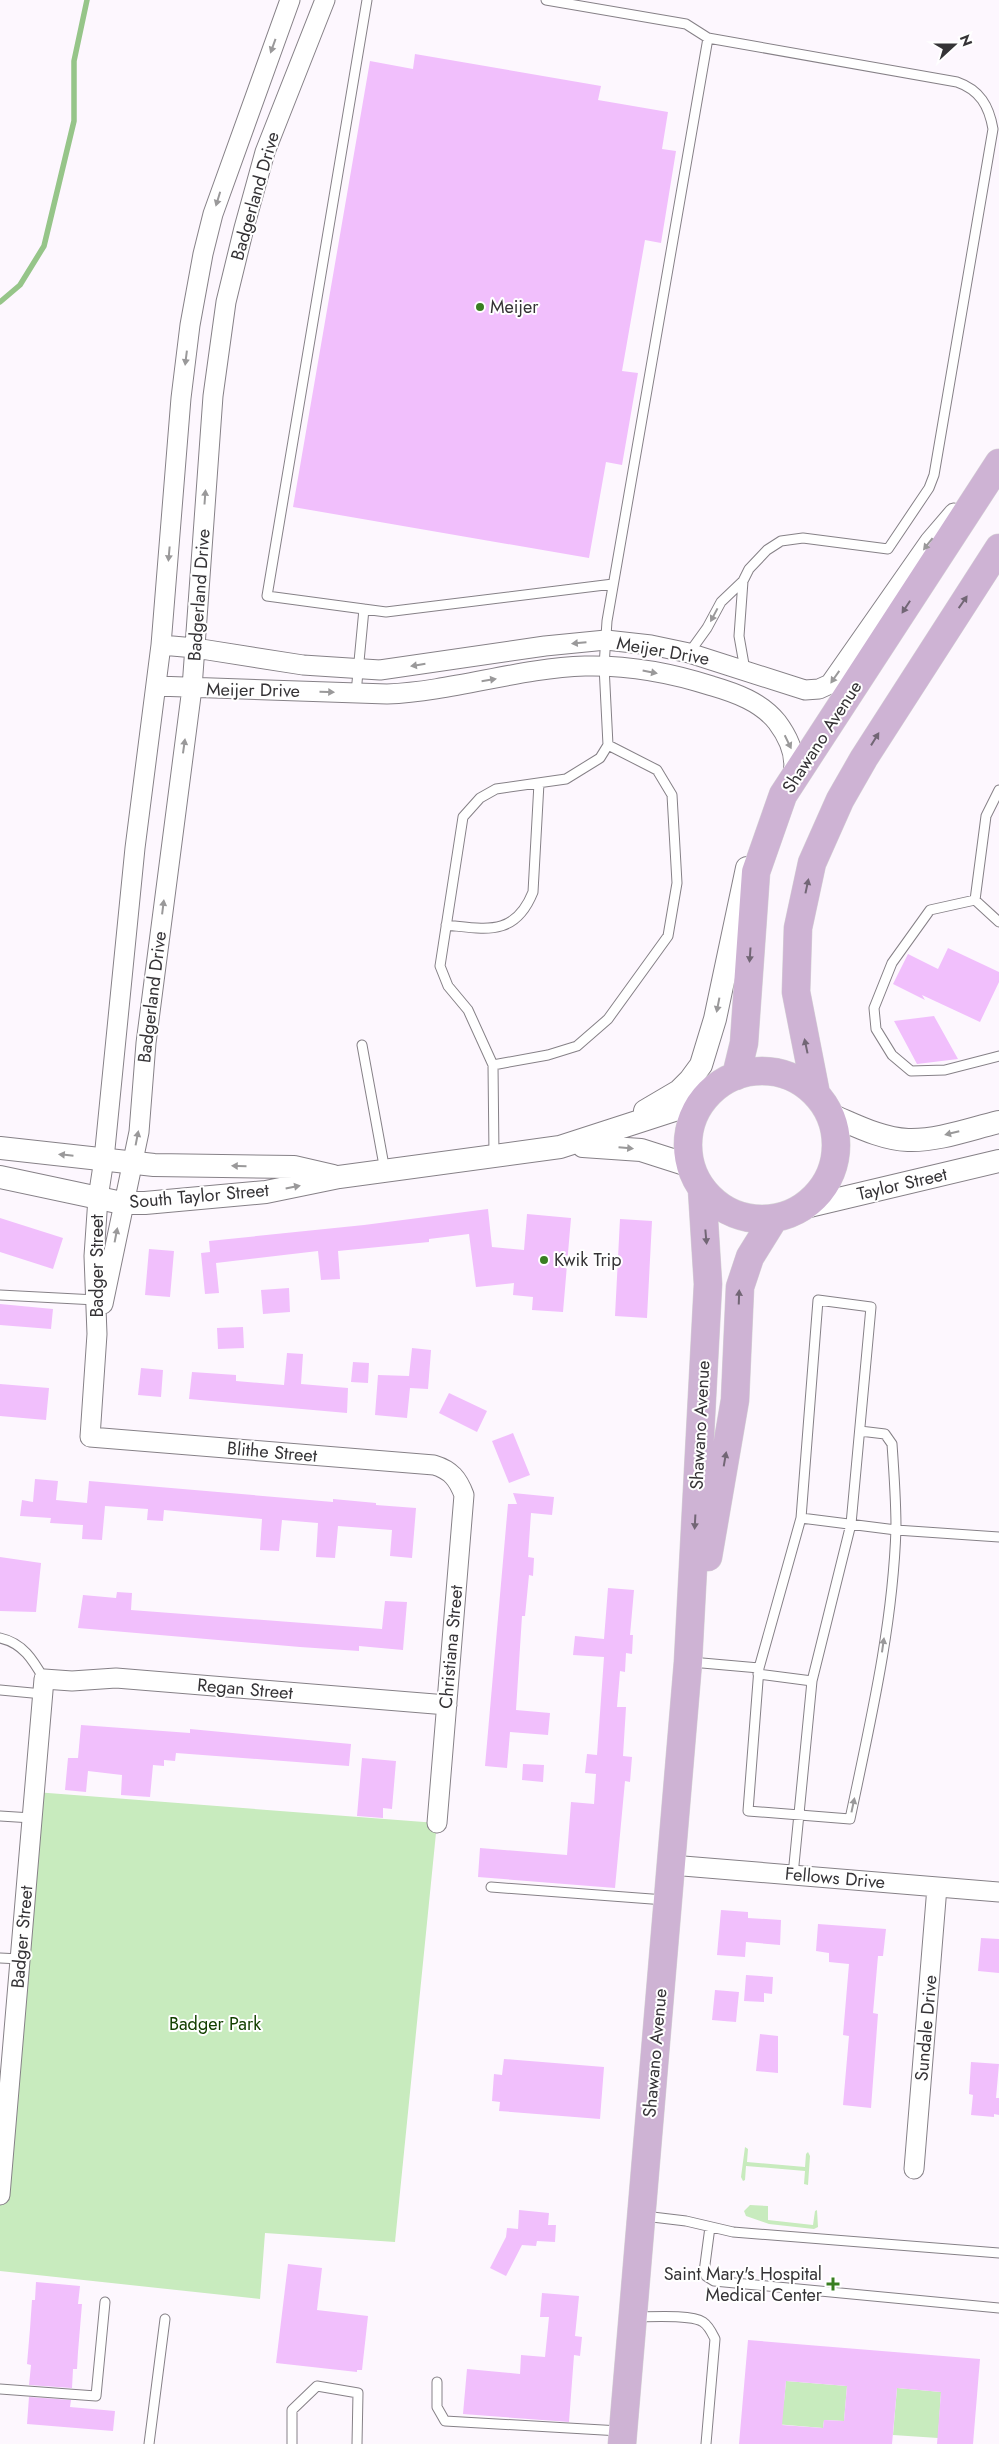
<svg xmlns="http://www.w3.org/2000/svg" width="999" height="2444" font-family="Jost,sans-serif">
  <rect width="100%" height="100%" fill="#fdf7fe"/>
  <path fill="#c8ebbe" d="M35,1792L437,1823L395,2242L265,2233L260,2299L0,2271V2195Z
    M745,2147L748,2149L747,2162L805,2167L806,2154L808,2152L810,2156L808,2185L804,2184L805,2171L746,2166L745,2180L743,2181L741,2177Z
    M750,2205L768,2206V2220L813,2225L815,2211L817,2210L818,2227L814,2229L769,2224L746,2216L744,2211Z
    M786,2381L847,2386L844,2421L824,2420L823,2428L775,2424L777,2401H784Z
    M897,2388L941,2392L938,2438L893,2435Z"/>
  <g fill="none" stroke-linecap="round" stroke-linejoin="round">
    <path stroke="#96c589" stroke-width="5.5" d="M0,302L20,285L44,246L74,121V61L87,0"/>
  </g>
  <path fill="#f1bffc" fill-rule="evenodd" d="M415,54L601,86L598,100L668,112L662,149L676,151L661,243L645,240L622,371L638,373L622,465L606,462L589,558L293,507L370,61L413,69Z
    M948,948L999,972V982L980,1022L922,995L925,1000L893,984L908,954L938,969Z
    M934,1016L958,1059L917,1064L894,1021Z
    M488,1209L492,1247L524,1250L527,1214L571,1218L563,1312L532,1310L533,1297L513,1295L514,1283L476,1287L469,1234L429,1239V1242L338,1251L340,1279L321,1280L318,1251L216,1263L219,1293L205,1294L201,1253L210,1252L209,1241L364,1225Z
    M0,1218L63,1238L53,1269L0,1252Z
    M620,1219L652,1221L647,1318L615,1316Z
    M149,1249L174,1251L170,1297L145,1295Z
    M289,1288L290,1312L263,1314L261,1290Z
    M0,1304L53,1309L51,1329L0,1325Z
    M243,1327L244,1348L218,1349L217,1328Z
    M412,1348L431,1350L428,1389L410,1388L407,1418L375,1415L378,1375L409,1376Z
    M287,1353L303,1354L301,1384L348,1388L347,1413L189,1399L192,1372L236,1375V1381L284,1385Z
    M353,1362L369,1363L368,1383L351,1382Z
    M141,1368L163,1370L161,1397L138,1395Z
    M0,1384L49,1388L46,1420L0,1416Z
    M449,1393L487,1411L477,1432L439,1413Z
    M513,1433L530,1475L509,1483L492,1441Z
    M35,1479L58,1481L56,1500L87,1503L89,1481L333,1502V1499L376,1503V1505L416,1508L412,1558L390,1556L392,1530L338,1526L335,1558L316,1557L318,1523L282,1520L279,1551L260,1550L262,1519L164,1510L163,1521L147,1520L148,1509L105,1506L102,1540L82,1539L83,1525L50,1523L51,1518L20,1516L22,1500L33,1502Z
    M513,1493L554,1497L552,1515L531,1513L528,1557L534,1558L533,1576L529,1575L525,1616H522L516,1710L550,1713L548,1735L510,1732L507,1768L485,1766L508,1504H517Z
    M0,1557L41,1563L36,1612L0,1611Z
    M608,1588L634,1590L630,1635H633L632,1654L626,1653L625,1672L620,1671L617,1707H626L623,1756L632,1757L630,1782L625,1781L615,1888L478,1877L480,1848L567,1855L571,1802L594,1804L596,1774L585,1773L587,1754L597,1755L604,1657L573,1655L575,1636L604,1639Z
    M117,1592L132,1593L131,1610L382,1629L385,1601L407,1602L403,1650L359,1646V1651L300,1647L78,1628L83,1595L116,1598Z
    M81,1725L190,1733V1729L351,1744L349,1766L176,1753L175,1761L164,1760V1766L153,1765L150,1797L121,1795L122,1775L88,1771L86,1792L65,1790L68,1758H78Z
    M362,1758L396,1761L392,1809L383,1808V1818L357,1816Z
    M523,1764L544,1765L543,1782L522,1780Z
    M721,1910L748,1912V1918L781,1920L780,1945L746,1942L745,1957L717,1955Z
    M818,1924L886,1929L883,1956H878L873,2013L878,2014L871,2108L843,2105L849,2036L843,2035L849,1964L829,1962V1953L816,1951Z
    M981,1938L999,1939V1973L978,1971Z
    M746,1975L773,1977L772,1994L764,1993V2002L744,2001Z
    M715,1990L739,1992L736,2022L712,2020Z
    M760,2034L778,2036V2073L756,2071Z
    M504,2059L604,2067L600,2119L499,2111L500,2102L492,2101L494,2074L502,2075Z
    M971,2062L999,2064L996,2098H999V2115L994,2114V2117L971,2115L973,2095L969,2094Z
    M519,2210L549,2213L548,2225H556L555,2242L537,2241L536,2246L522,2245L506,2276L490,2268L506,2237L507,2228L518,2229Z
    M288,2264L322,2268L317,2310L368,2316L362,2370H357V2372L276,2363Z
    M36,2282L80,2286L78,2304H82L78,2352L77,2369H73L72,2388L29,2385L31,2365L27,2364L30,2329L32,2300H35Z
    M542,2293L579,2296L575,2336L582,2337L580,2356L574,2355L569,2422L463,2414L467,2369L520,2374L521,2355L545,2357L549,2317H540Z
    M748,2340L980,2359L973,2444H937L941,2392L897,2388L892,2444H739ZM786,2381L847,2386L844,2421L824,2420L823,2428L782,2425Z
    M29,2397L71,2400L70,2407L115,2411L113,2431L27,2424Z"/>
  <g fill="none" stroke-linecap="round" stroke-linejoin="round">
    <defs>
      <path id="service" d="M367,0L267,596L386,612L613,584
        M546,0L686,24L708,38L957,82C980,90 989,106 993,129L934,475L929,488L888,549L803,538L781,541L767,550L749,569L743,581L721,602L707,628L689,653
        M743,581L739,636L745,670
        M356,693L364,609
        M999,790L986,816L975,900L999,922
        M975,900L930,910L892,963L874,1008L876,1029L892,1055L911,1071L945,1070L999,1056
        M446,925C486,929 515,937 533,892L539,783
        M362,1045L385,1171
        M493,1065L548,1055L577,1046L608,1019L668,936L677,883L672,795L657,770L608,745
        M494,1155L493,1065L468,1010L448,986L440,966L463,817L480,798L496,789L566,779L600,758L608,745L604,666L607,621L708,38
        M0,1295L96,1300
        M0,1638C23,1643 33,1660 44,1679
        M691,1662L759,1668L801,1518L896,1530L999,1537
        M759,1668L748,1811L850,1819C870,1723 893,1626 896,1528C896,1500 894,1472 892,1444L885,1434L860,1431
        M758,1674L812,1681
        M0,1690L43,1694
        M0,1816L32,1818
        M793,1875L812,1681L851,1524L871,1307L818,1300L801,1518
        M491,1887L665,1900
        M0,1958L20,1959
        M644,2216L686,2221L733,2232L999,2253
        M710,2227L704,2272L706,2276L714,2281L999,2308
        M635,2317C651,2317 691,2314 703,2322C709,2326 712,2333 715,2339L706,2444
        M437,2382V2407L445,2421L620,2431
        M0,2389L96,2396L105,2302
        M149,2444L165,2319
        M292,2444V2410L317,2386L358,2393L357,2444"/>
      <path id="minor" d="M290,0L213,214L203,254L190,325L181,398L161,645L135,848L104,1159L98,1198L94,1256L97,1334L90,1437L434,1465C451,1470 458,1479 464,1495L437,1823
        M161,645L195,648L303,665L380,670L545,646L606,640L651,645L689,653L805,690L819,689L830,684L930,541L954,513
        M156,686L387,694C454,691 520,668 585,666C627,665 672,673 712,686C736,693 761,702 777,722C789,738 798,757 792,778
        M103,1304L139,1132L146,1043L192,688L213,396L226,302L244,228L265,152L325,0
        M671,1865L999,1892
        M914,2169L937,1887
        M0,2195L44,1679L72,1681L116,1678L447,1705"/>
      <path id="tertiary" d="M645,1111L679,1091L690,1080L701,1065L715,1019L747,868
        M831,1115C855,1125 881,1139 908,1140C938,1141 970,1129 999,1122
        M583,1146L641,1150L691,1166
        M0,1148L154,1165L294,1167L333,1176
        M0,1177L122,1203H145L266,1192L339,1177L560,1147L702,1101
        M805,1207L999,1161"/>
      <path id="primary" d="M688 1145a74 74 0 1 1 148 0a74 74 0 1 1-148 0Z
        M736,1076L744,1043L756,872L783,795L999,463
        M816,1094L796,992L798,928L812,863L840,800L864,758L999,548
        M708,1557L735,1400L740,1287L750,1257L773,1220
        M622,2444L688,1662L708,1284L702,1189"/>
    </defs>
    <use href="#service" stroke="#868187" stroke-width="11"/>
    <use href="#minor" stroke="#868187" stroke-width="21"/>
    <use href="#tertiary" stroke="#868187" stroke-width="24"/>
    <use href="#primary" stroke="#d7d6d7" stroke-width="29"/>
    <use href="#service" stroke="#fff" stroke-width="9"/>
    <use href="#minor" stroke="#fff" stroke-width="19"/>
    <use href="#tertiary" stroke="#fff" stroke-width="22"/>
    <use href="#primary" stroke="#ceb3d4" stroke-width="28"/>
  </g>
  <defs><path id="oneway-solid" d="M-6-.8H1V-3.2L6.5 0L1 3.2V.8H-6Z" transform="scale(1.25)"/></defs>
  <g fill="#9a999a">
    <use href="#oneway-solid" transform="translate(273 46) rotate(110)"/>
    <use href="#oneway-solid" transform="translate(218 199) rotate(107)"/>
    <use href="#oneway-solid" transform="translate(186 358) rotate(97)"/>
    <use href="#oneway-solid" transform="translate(205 497) rotate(-86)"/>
    <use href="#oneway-solid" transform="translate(928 544) rotate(128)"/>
    <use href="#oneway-solid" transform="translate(169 554) rotate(95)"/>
    <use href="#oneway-solid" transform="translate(714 615) rotate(118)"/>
    <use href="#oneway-solid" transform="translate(579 643) rotate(175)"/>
    <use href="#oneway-solid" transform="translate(418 665) rotate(171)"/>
    <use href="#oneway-solid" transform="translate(650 672) rotate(11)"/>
    <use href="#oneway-solid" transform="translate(835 677) rotate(125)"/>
    <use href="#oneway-solid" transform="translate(489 680) rotate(-9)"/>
    <use href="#oneway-solid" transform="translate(327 692) rotate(2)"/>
    <use href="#oneway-solid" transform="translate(788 742) rotate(64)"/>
    <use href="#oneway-solid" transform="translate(184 746) rotate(-82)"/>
    <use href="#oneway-solid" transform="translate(163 907) rotate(-83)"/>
    <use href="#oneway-solid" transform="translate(718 1005) rotate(101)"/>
    <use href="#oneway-solid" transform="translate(952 1133) rotate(166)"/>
    <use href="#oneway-solid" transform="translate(137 1138) rotate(-79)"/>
    <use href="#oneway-solid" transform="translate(626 1148) rotate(5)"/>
    <use href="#oneway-solid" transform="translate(66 1155) rotate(-174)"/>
    <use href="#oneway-solid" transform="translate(239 1166) rotate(-179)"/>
    <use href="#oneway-solid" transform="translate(293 1187) rotate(-11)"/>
    <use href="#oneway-solid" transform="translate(116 1235) rotate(-79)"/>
    <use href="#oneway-solid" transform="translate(883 1645) rotate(-82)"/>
    <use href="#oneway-solid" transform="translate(853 1805) rotate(-78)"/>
  </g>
  <g fill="#726675">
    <use href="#oneway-solid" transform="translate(963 602) rotate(-55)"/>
    <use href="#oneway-solid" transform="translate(906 607) rotate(123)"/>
    <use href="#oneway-solid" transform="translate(875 739) rotate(-58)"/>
    <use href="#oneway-solid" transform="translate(807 886) rotate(-78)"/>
    <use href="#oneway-solid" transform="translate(750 955) rotate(94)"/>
    <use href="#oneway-solid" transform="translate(806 1046) rotate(-102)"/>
    <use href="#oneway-solid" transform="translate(706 1237) rotate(85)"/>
    <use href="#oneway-solid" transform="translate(739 1297) rotate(-88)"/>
    <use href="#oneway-solid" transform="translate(725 1459) rotate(-80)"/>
    <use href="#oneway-solid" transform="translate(695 1522) rotate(93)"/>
  </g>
  <g fill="#397e21" stroke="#fff" stroke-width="2">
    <circle cx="480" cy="307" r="5"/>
    <circle cx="544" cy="1260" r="5"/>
    <path d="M830.5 2276.5h5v5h5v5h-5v5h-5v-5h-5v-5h5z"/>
  </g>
  <g text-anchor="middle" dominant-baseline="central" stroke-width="4" stroke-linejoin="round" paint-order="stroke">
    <g font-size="18" fill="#353336" stroke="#fff">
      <text transform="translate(255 196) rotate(-74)">Badgerland Drive</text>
      <text transform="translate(199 595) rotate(-86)">Badgerland Drive</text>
      <text transform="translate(663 651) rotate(10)">Meijer Drive</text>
      <text transform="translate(253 690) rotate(1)">Meijer Drive</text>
      <text transform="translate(822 737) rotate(-57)">Shawano Avenue</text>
      <text transform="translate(152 997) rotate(-83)">Badgerland Drive</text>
      <text transform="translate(902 1184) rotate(-13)">Taylor Street</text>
      <text transform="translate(199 1196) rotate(-5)">South Taylor Street</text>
      <text transform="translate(97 1266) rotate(-90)">Badger Street</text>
      <text transform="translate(700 1425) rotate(-87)">Shawano Avenue</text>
      <text transform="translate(272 1452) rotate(5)">Blithe Street</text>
      <text transform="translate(451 1647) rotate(-85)">Christiana Street</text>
      <text transform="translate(245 1689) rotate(5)">Regan Street</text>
      <text transform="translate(835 1878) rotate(5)">Fellows Drive</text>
      <text transform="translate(22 1937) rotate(-85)">Badger Street</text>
      <text transform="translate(926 2028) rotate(-85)">Sundale Drive</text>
      <text transform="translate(655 2053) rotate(-85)">Shawano Avenue</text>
    </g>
    <g font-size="18" fill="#353336" stroke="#fff" text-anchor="start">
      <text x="490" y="307">Meijer</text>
      <text x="554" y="1260">Kwik Trip</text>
      <text x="822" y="2274" text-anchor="end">Saint Mary's Hospital<tspan x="822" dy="21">Medical Center</tspan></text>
    </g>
    <g font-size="18" fill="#134001" stroke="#fff">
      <text x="215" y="2024">Badger Park</text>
    </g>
  </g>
  <g transform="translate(954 45) rotate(69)" stroke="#ffffff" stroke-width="4" paint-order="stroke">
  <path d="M0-4L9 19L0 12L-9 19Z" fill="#353336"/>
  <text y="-8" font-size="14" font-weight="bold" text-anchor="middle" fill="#353336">N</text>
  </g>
</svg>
